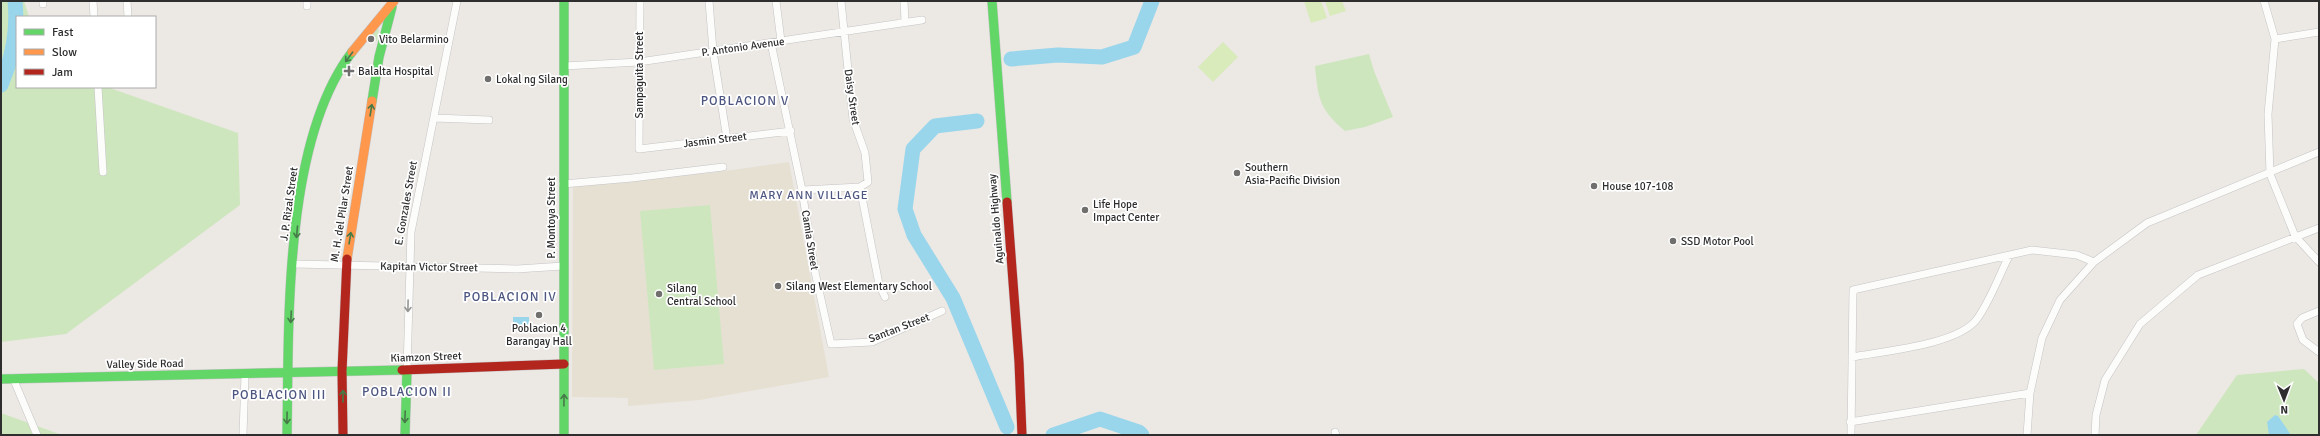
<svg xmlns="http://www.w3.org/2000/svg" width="2320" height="436" font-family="Signika,sans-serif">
  <rect width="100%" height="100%" fill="#ece8e4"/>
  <path fill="#e6e0d3" d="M789,162L829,377L700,400L628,406V398L572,397L573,185L710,173Z"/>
  <path fill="#e9dcdb" d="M346,65L355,67L352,77L344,75Z"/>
  <path fill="#cee6be" d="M1,1H24L29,17H17V87H107L238,133L240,205L66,334L1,342Z
    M377,29H379L377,41L369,39Z
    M1369,54L1374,71L1393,117L1365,127L1345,131C1319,109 1318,98 1315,66Z
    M710,205L724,364L654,370L640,211Z
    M2304,369L2319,383V435H2196L2237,375Z
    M1,413L62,435H1Z"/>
  <path fill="#d9eabb" d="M1304,1H1321L1327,18L1311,23Z
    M1325,1H1342L1346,11L1330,16Z
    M1223,42L1238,57L1213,82L1198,67Z"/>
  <path fill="#99d6ec" d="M513,317H529V326H513Z
    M2275,415L2278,416L2291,435H2269L2267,422Z"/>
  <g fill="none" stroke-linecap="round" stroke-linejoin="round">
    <path stroke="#99d6ec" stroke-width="15" d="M1011,59L1058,55L1102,57L1134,47L1152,1
      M1,85C13,57 18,31 15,1
      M977,121L935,126L913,149L905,209L914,235L953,298L1007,427
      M1053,435L1100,419L1139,432L1142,435"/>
    <defs>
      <path id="street" d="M43,1V4
        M93,1L94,17
        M127,1L128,17
        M307,1V6
        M640,1L639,149L791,131
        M709,1L713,51L727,139
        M776,1L781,41
        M904,1L905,22
        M2264,1L2275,39L2268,114L2270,174L2295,236L2319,262
        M2275,39L2319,32
        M771,43L802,190L815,272L831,344L872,342L942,311
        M564,66L639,62L922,20
        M98,87L103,172
        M434,118L489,120
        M563,184L632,178L723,167
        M860,187L879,284L885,297
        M802,190L860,187L868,182L865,153L853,119L841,1
        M294,264L517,269L563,266
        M2319,311L2302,318L2297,324L2303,340L2319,352
        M1852,357C1883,351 1958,345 1977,319C1990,301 1999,276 2009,256
        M407,370L411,232L457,1
        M13,378L37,435
        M1850,422L2030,393
        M1335,432L1336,435
        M243,435L245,374
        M1851,435L1853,290L2032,250L2077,255L2094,262
        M2027,435L2030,393L2042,338L2060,300L2094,262L2147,223L2319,152
        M2095,435L2096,415L2105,380L2140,324L2198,275L2319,228"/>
      <path id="fast" d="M564,1V435
        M992,1L1007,202
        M372,101L379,57L392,7
        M1,379L402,370
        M287,435C289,324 283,142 352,52
        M405,435L407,370"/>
      <path id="slow" d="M352,52L394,1
        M347,259L372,101"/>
      <path id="jam" d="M1007,202L1019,362L1022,435
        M402,370L564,364
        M343,435L342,371L347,259"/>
    </defs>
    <use href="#street" stroke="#c5c4c5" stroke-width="8"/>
    <use href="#fast" stroke="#c5c4c5" stroke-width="10"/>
    <use href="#slow" stroke="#c5c4c5" stroke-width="10"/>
    <use href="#jam" stroke="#c5c4c5" stroke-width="10"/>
    <use href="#street" stroke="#fcfcfb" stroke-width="7"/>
    <use href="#fast" stroke="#63d668" stroke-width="9"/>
    <use href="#slow" stroke="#ff974d" stroke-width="9"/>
    <use href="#jam" stroke="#b3261e" stroke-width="9"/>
  </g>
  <defs><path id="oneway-shaft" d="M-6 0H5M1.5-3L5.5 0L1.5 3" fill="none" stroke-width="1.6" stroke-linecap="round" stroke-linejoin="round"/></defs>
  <g stroke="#467a48">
    <use href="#oneway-shaft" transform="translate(349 57) rotate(127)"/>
    <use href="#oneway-shaft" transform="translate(371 110) rotate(-81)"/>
    <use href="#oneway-shaft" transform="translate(297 232) rotate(95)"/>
    <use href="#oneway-shaft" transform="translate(350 238) rotate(-81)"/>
    <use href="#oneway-shaft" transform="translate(291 317) rotate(93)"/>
    <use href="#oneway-shaft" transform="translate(343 396) rotate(-90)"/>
    <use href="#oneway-shaft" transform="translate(564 400) rotate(-89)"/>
    <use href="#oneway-shaft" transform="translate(405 417) rotate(92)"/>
    <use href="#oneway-shaft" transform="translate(287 418) rotate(91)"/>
  </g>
  <use stroke="#959594" href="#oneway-shaft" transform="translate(408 306) rotate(91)"/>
  <g fill="#706f6e" stroke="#fff" stroke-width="1.5">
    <circle cx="371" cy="39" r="4"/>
    <path d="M347 65h4v4h4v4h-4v4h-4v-4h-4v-4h4z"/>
    <circle cx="488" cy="79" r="4"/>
    <circle cx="1237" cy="173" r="4"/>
    <circle cx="1594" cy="186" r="4"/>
    <circle cx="1085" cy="210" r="4"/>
    <circle cx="1673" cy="241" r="4"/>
    <circle cx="778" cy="286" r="4"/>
    <circle cx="659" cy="294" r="4"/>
    <circle cx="539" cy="315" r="4"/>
  </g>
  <g text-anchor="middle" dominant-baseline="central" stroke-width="3.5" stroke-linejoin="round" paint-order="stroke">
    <g font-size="11" fill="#2e2e2e" stroke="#fff" text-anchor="start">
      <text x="379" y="39">Vito Belarmino</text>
      <text x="358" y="71">Balalta Hospital</text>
      <text x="496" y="79">Lokal ng Silang</text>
      <text x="1245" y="167">Southern<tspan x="1245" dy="13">Asia-Pacific Division</tspan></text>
      <text x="1602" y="186">House 107-108</text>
      <text x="1093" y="204">Life Hope<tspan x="1093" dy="13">Impact Center</tspan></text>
      <text x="1681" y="241">SSD Motor Pool</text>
      <text x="786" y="286">Silang West Elementary School</text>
      <text x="667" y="288">Silang<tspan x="667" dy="13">Central School</tspan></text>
      <text x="539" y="328" text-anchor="middle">Poblacion 4<tspan x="539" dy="13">Barangay Hall</tspan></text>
    </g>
    <g font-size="11" fill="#2e2e2e" stroke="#fff">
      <text transform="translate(743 47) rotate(-8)">P. Antonio Avenue</text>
      <text transform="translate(639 75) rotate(-90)">Sampaguita Street</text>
      <text transform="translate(852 97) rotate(82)">Daisy Street</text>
      <text transform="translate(715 140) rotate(-7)">Jasmin Street</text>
      <text transform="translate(406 203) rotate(-80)">E. Gonzales Street</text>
      <text transform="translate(289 204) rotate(-82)">J. P. Rizal Street</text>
      <text transform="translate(342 214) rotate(-81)">M. H. del Pilar Street</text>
      <text transform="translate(551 218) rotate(-90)">P. Montoya Street</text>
      <text transform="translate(996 219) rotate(-95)">Aguinaldo Highway</text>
      <text transform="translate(810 240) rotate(81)">Camia Street</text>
      <text transform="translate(429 267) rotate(1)">Kapitan Victor Street</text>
      <text transform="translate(899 328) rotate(-21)">Santan Street</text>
      <text transform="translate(426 357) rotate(-2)">Kiamzon Street</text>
      <text transform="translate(145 364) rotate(-1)">Valley Side Road</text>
    </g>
    <g font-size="12" letter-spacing="1" fill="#4d5680" stroke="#fff">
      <text x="809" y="195">MARY ANN VILLAGE</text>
    </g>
    <g font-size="13" letter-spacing="1" fill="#4d5680" stroke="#fff">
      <text x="745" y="101">POBLACION V</text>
      <text x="510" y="297">POBLACION IV</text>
      <text x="407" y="392">POBLACION II</text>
      <text x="279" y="395">POBLACION III</text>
    </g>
  </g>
  <rect width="2320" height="436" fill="none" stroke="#2e2e2e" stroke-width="4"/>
  <rect x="16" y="16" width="140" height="72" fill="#ffffff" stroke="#ababab"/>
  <rect x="24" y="29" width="20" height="6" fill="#63d668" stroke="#ababab"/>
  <text x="52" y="36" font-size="12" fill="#2e2e2e">Fast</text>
  <rect x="24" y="49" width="20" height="6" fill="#ff974d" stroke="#ababab"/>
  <text x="52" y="56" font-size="12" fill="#2e2e2e">Slow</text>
  <rect x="24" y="69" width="20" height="6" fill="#b3261e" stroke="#ababab"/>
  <text x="52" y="76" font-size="12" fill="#2e2e2e">Jam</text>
  <g transform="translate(2284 400) rotate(179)" stroke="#ffffff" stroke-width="3" paint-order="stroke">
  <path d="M0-3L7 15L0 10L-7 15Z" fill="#2e2e2e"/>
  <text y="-6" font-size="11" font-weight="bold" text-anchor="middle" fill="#2e2e2e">N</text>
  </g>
</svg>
